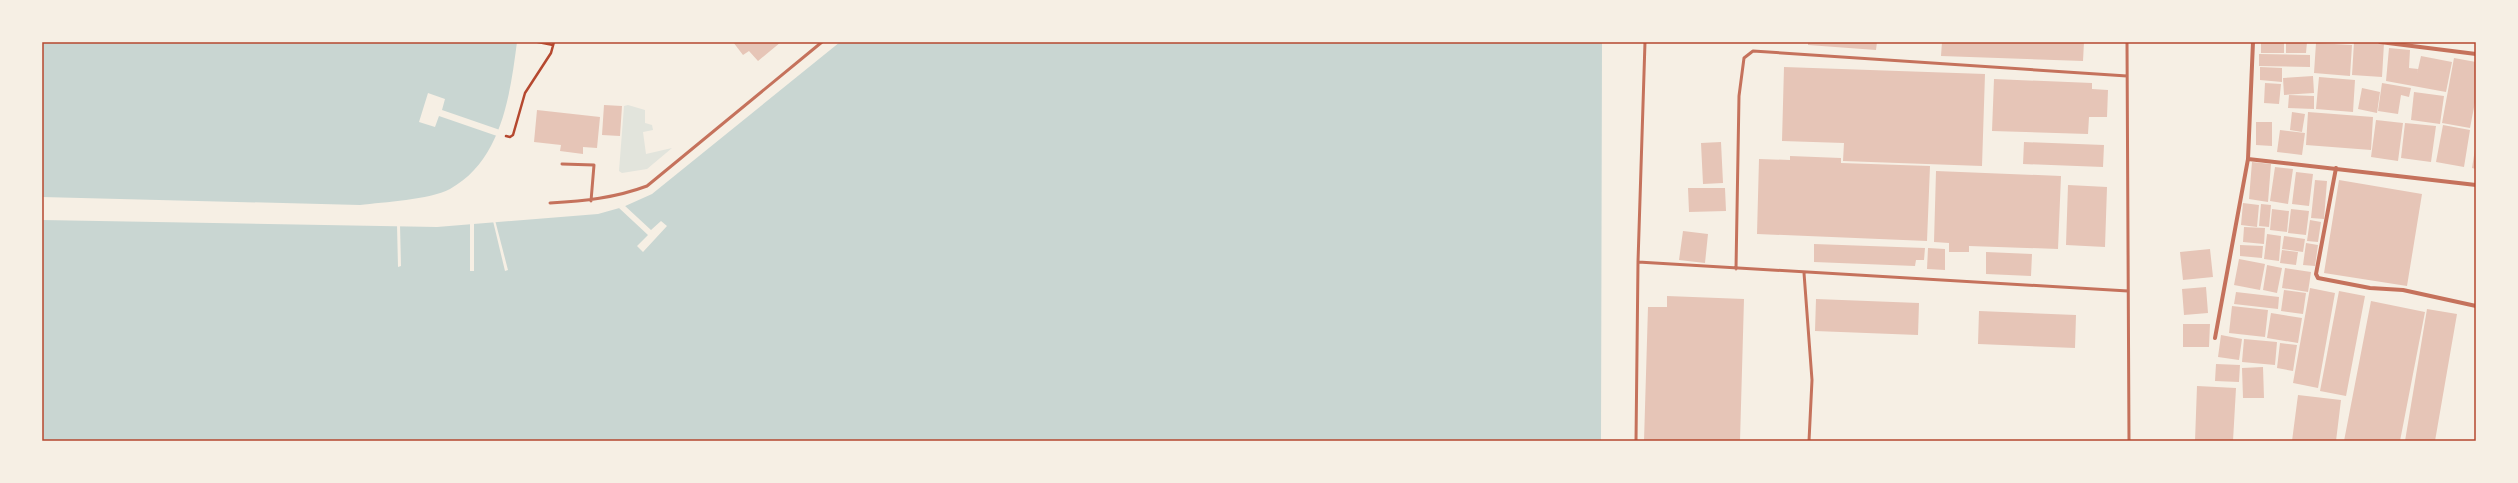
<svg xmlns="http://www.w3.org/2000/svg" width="2518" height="483" font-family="Cabin,sans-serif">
  <rect width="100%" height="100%" fill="#f6efe4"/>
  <path fill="#e2e4dc" d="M628,105L645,110V123L652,125L653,130L643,132L646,154L672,148L647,169L622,173L619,171L624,106Z"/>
  <path fill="#c9d6d2" d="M42,42H517C510,95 502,160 450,189C429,200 384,202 360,205L42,197Z
    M840,42H1602L1601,441H42V220L437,227L598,214L623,207L652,194Z"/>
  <path fill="#f6efe4" d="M428,93L445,99L442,110L500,130L497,136L439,116L435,127L419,122Z
    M624,205L651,230L661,221L667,226L643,252L637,246L648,235L619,208Z
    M495,220L508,270L505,271L493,221Z
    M470,222H474V271H470Z
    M397,225H400L401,266L398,267Z"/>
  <path fill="#e6c5b7" d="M733,42H781L758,61L749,51L743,55Z
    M1808,42H1877L1876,50L1808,45Z
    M1942,42H2084L2083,61L1941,56Z
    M2261,42H2284V53H2261Z
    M2286,42H2307L2306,53H2286Z
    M2354,42L2384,43L2382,77L2352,75Z
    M2316,43L2352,45L2350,76L2314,73Z
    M2389,48L2410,50L2409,68L2418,69L2417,74L2421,56L2452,62L2446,92L2386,81Z
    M2259,54L2310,55V67L2259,66Z
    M2454,58L2476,62V97L2470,128L2442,123Z
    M1784,67L1985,74L1982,166L1843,161L1844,143L1782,141Z
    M2260,67L2282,68V82L2260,80Z
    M2313,76L2314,93L2284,95L2283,78Z
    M2319,77L2355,80L2353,112L2316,109Z
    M1994,79L2092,83V89L2108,90L2107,117H2089L2088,134L1992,131Z
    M2265,83L2281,84L2279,104L2264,103Z
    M2382,83L2411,88L2409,97L2401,95L2398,114L2378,111Z
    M2362,88L2380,92L2377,113L2358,109Z
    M2414,92L2444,96L2440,124L2411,120Z
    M2289,95L2314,96V109L2288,108Z
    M604,105L622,106L620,136L602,135Z
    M537,110L600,117L597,148L583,147V154L560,151L561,145L534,142Z
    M2292,112L2305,114L2302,132L2290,130Z
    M2308,112L2373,117L2371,150L2306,145Z
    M2376,120L2403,123L2398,161L2371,157Z
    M2256,122H2272V146L2256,145Z
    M2405,123L2436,126L2431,162L2401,158Z
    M2443,125L2470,130L2464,167L2436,162Z
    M2280,130L2305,133L2302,155L2277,152Z
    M1721,142L1723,183L1703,184L1701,143Z
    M2024,142L2104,145L2103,167L2023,164Z
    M2475,149H2476V169L2472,168Z
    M1790,156L1841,158V163L1930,166L1927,241L1757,234L1759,159L1790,160Z
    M2252,162L2271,164L2268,202L2249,199Z
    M2275,167L2293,169L2288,204L2270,201Z
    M1936,171L2061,176L2058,249L1969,246V252H1949V243L1934,242Z
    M2296,172L2313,174L2309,206L2292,204Z
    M2315,180L2327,181L2324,219L2311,218Z
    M2339,180L2422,194L2407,286L2324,273Z
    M2068,185L2107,187L2105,247L2066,245Z
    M1688,188H1725L1726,211L1689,212Z
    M2243,203L2259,205L2257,227L2241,225Z
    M2261,204L2271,205L2269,227L2259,226Z
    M2272,209L2289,211L2287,232L2270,230Z
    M2291,209L2309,211L2306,235L2288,233Z
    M2310,220L2321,222L2318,242L2307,241Z
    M2244,227L2265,228L2264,244L2243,242Z
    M1683,231L1708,234L1705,263L1679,260Z
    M2267,234L2281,236L2279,261L2264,259Z
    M2284,236L2305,239L2303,252L2282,249Z
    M2306,243L2318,245L2315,266L2303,265Z
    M1814,244L1925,248L1924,260H1916L1915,266L1814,262Z
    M2240,245L2263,246L2262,258L2240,256Z
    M1928,248L1945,249V270L1927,269Z
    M2210,249L2213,277L2183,280L2180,252Z
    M2282,250L2298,252L2296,265L2280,263Z
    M1986,252L2032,254L2031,276L1986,274Z
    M2239,259L2265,264L2260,290L2234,285Z
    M2267,265L2282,268L2277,293L2263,290Z
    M2285,268L2311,272L2308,292L2282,288Z
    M2206,287L2208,313L2184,315L2182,289Z
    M2310,288L2335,293L2318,388L2293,383Z
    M2284,290L2306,293L2303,314L2281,311Z
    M2339,291L2365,296L2346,396L2320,391Z
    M2236,292L2279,297L2278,309L2234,304Z
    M1667,296L1744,299L1740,441H1644L1648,307H1667Z
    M1816,299L1919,303L1918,335L1815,331Z
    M2371,301L2425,312L2400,441H2344Z
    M2232,306L2268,310L2265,337L2229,333Z
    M2427,309L2457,314L2435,441H2405Z
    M1979,311L2076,315L2075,348L1978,344Z
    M2271,313L2302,318L2298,343L2267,338Z
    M2183,324H2210L2209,347H2183Z
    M2221,335L2242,339L2239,360L2218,357Z
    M2244,339L2277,342L2275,365L2242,362Z
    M2280,343L2297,345L2293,371L2277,368Z
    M2216,364L2240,365L2239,382L2215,381Z
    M2263,367L2264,398H2243L2242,368Z
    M2197,386L2236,388L2233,441H2195Z
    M2298,395L2341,400L2336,441H2292Z"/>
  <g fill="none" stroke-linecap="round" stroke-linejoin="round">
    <path stroke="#b5482f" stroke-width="2.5" d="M538,42L553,45
      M506,136L510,137L513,135L525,93L551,53L554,42"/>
    <path stroke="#c5725c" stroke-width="3" d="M2127,42L2129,441
      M562,164L594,165L591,201
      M550,203C584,201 615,198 647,186L822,42
      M1638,262L2128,291
      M1736,269L1739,96L1744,58L1753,51L2127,76
      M1804,273L1812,380L1809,441
      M1636,441L1638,262L1645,42"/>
    <path stroke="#c5725c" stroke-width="4" d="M2380,42L2476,54
      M2248,159L2476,185
      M2336,168L2316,274L2318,278L2370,288L2403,290L2476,306
      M2215,338L2248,159L2253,42"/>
  </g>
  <rect width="2518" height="483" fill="none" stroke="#f6efe4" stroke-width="86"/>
  <rect x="43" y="43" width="2432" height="397" fill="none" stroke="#b5482f" stroke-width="1.5"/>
</svg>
